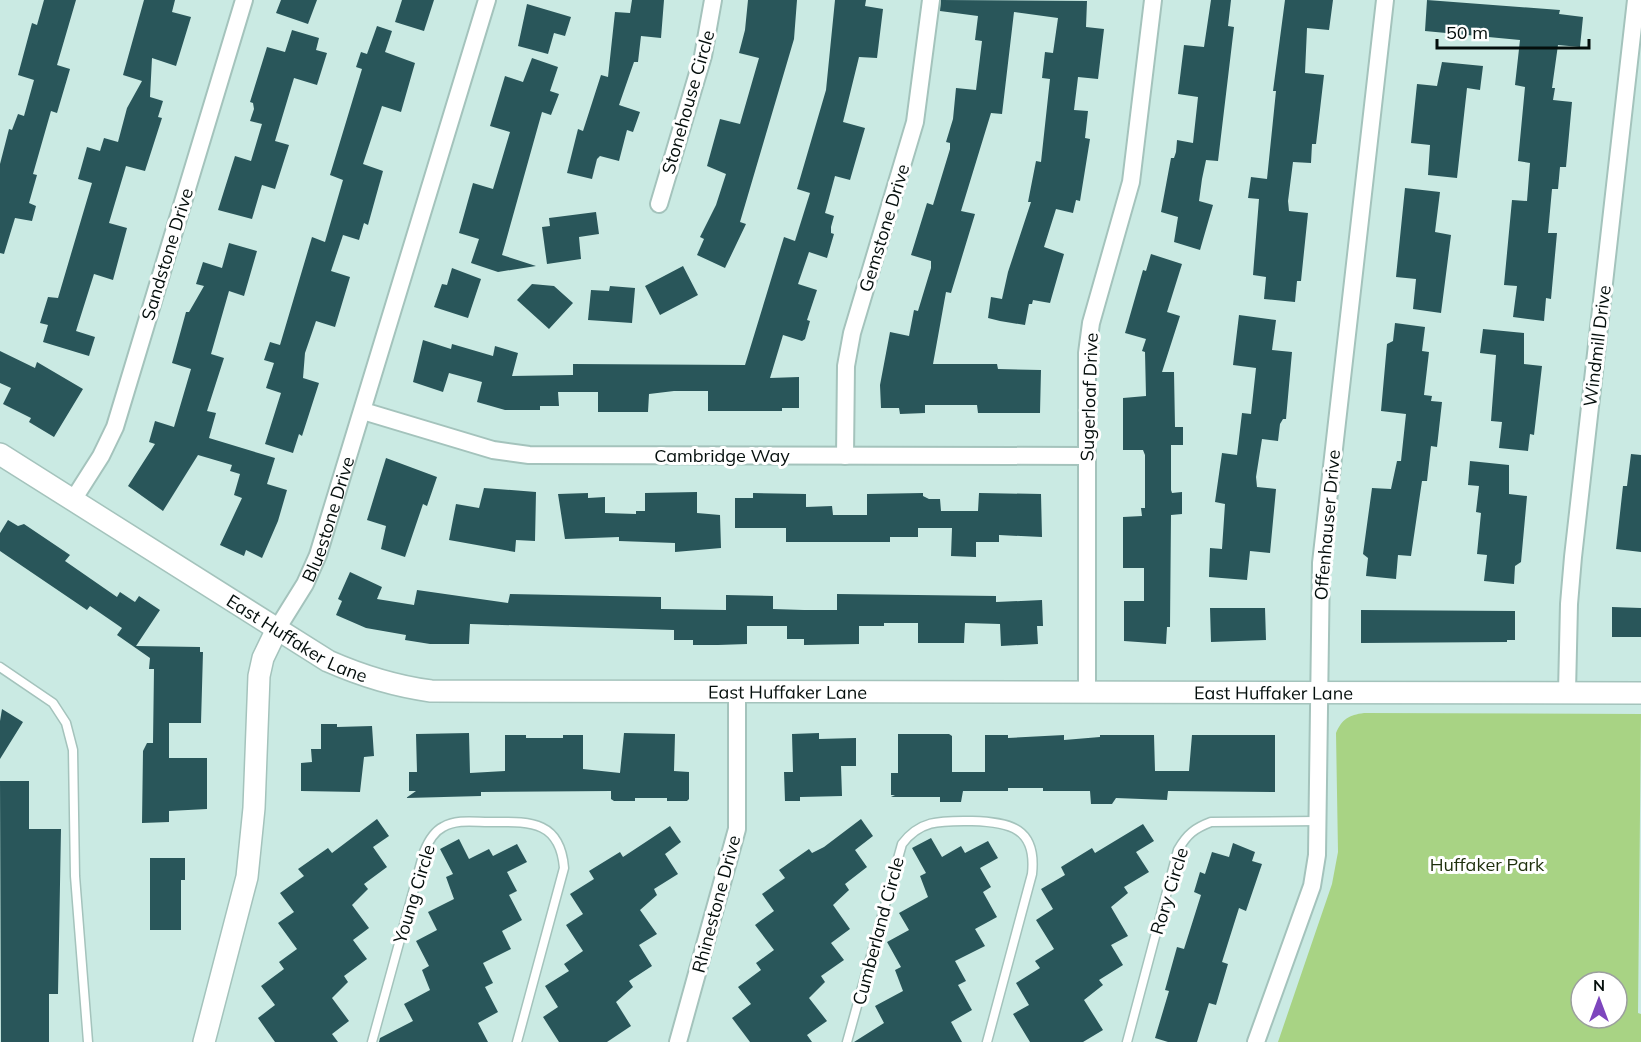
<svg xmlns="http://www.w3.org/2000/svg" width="1641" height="1042" font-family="Mulish,sans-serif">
  <rect width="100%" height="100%" fill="#caeae3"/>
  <path fill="#a8d384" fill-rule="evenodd" d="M1364,713L1641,714L1638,1013L1641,1014V1042H1278L1332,884L1338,852L1336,733C1342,719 1349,715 1364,713ZM1581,982H1617V1018H1581Z"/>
  <path fill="#29565a" d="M44,0H76L57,65L70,69L57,113L51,111L33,174L37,175L29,203L36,206L32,221L15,218L4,254L0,253V164L9,129L12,130L18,114L24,116L34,80L18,75L32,23L37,25Z
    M144,0H175L172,12L191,17L176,66L152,58L150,97L163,101L158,117L162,118L145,171L126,166L109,223L127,228L113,280L94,274L76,331L95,337L89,356L43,342L48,325L40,323L48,297L58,298L92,183L78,179L87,147L100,151L104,138L118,142L127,108L142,81L123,75Z
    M281,0H317L308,24L276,13Z
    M402,0H434L424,31L395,22Z
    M632,0H664L661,38L641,36L638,62H634L619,105L640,112L633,132L627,130L619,161L600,156L597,159L592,179L567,173L578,129L583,131L601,75L608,77L615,12L630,13Z
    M748,0H797L794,39L740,222L746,224L725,268L697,255L704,239L700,237L716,205L726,174L707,166L720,119L740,124L759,58L739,53L745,30Z
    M835,0H866L865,6L883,9L877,58L859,57L843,122L865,128L850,180L835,176L825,213L834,216L831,227V233L834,234L827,258L809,252L798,284L817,290L807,320L810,321L805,339L802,341L783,335L770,378L799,377V408H782V411H708V391H674L649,394L648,412H598V392H558L559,406H540V410H505L477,402L482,382L449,373L443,392L413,382L423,340L451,349L452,344L493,356L495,346L518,353L512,376L573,375V364L745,365L784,237L795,241L810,193L797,189L826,90Z
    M941,0L1087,1L1086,27L1104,29L1098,79L1078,77L1074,110L1088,111L1085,138L1090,139L1080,201L1076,200L1073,213L1056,209L1044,247L1064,254L1050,303L1033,300L1032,304H1029L1025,325L1000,321L988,318L991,297L1002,299L1008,272L1031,202H1028L1036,161L1041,162L1050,79L1042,78L1045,52L1053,53L1058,18L1014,12L1002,114L991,113L961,211L975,214L951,293L946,292L933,364H997L998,369L1041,370L1040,413H978L977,405H925V413L900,414L899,408H881L880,385L890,332L909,336L914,310L918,311L931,268V261L911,255L927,203L933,205L950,149V143L946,142L953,119L956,88L976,90L982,41L975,40L978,16L940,11Z
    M1211,0H1231L1228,26L1234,27L1218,161L1206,160L1202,179L1199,201L1213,205L1200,250L1174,242L1178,217L1161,212L1171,158H1174L1176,152L1177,140L1193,143L1198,97L1178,94L1184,45L1204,47Z
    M1285,0H1333L1329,30L1307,28L1305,73L1324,75L1316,144H1312L1311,163L1293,162L1288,201L1289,211L1308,213L1301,281H1297L1295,302L1264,299L1266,277L1253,275L1259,199L1248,198L1251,177L1267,179L1276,91H1273Z
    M1427,0L1560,10L1559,14L1583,17L1580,47L1558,45L1552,88H1555L1553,100L1572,102L1566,167H1560L1558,189H1552L1548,233H1557L1551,299L1546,298L1544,321L1513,317L1517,286L1504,285L1512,200L1527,201L1530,163L1518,161L1525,87L1515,85L1520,40L1425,31Z
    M527,4L571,17L565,36L554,33L548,54L518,46Z
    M377,26L392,31L385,52L415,63L401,112L382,106L363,164L383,171L368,225L364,223L359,240L343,235L331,271L350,277L335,327L316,321L305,353L303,378L319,383L302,436L299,434L293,453L265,444L281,393L266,388L274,363L264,360L270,342L280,345L312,237L325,242L343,180L330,175L362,69L356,67L361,52L367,54Z
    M292,30L319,38L316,50L327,53L317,85L294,78L275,141L289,145L275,189L262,185L252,219L218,210L235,156L251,161L262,124L250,121L254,109L253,103L250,102L267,47L285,52Z
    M532,58L558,67L550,91L559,94L551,115L542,112L502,255L536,266L498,272L471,263L479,239L459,233L473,183L493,189L502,159L510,132L490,126L505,76L523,82Z
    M1442,62L1483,66L1480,90L1467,88L1457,178L1428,175L1430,145L1411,143L1417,84L1437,86Z
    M1405,188L1440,192L1435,232L1451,235L1441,313L1413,309L1416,279L1396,277Z
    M596,212L599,234L579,237L581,259L547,264L542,227L550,226L549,218Z
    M229,243L257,251L244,296L229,291L211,354L224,358L207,411L216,413L209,438L275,458L267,484L287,490L278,521L262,558L246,550L244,556L220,545L242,498L234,495L240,474L230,471L232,465L198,455L163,511L128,486L155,444L149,442L155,421L174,427L191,369L172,363L186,312H189L204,286L196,284L203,262L222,268Z
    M1151,254L1182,264L1167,312L1180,316L1162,372H1174L1175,427H1183V445H1171V490L1172,493L1182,492V514L1171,515L1170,627H1167L1166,644L1124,641V601H1144V568H1123V517L1142,516L1141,508H1145V455L1143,450H1123V398L1146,396L1145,352L1142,351L1146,339L1125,333L1143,270L1146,271Z
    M683,266L698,295L660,315L645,286Z
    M452,268L481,279L468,318L434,307L442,284L447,285Z
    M532,284L554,286L573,303L549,329L517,300Z
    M610,286L635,288L632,323L588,320L591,290L609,291Z
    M1239,315L1276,320L1272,350L1292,352L1286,419H1283L1280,424L1278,441L1262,439L1256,477L1257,487L1276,489L1270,553L1250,551L1247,580L1209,577L1210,548L1222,549L1225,504L1215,502L1222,453L1237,455L1242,413L1251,414L1256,368L1233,365Z
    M1395,323L1425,327L1422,351L1429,352L1424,395L1432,396L1431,401L1442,402L1437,447L1431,446L1427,481H1422L1411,556L1398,555L1396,579L1366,576L1368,558L1363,554L1372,488L1391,489L1397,461H1401L1406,414L1381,411L1387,344L1393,341Z
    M1483,329L1524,333V364L1542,366L1534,435L1530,434L1528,451L1499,448L1502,422L1491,421L1496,355L1480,353Z
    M0,351L35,368L37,362L83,389L54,437L29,422L31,418L3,404L11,388L0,383Z
    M1631,454L1641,455V552L1616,549L1623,486H1627Z
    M386,458L437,477L427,506L423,504L405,557L381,549L386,526L367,520Z
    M1470,461L1509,465V494L1527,496L1521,562L1515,566L1514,584L1484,581L1487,555L1477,554L1481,513L1476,512L1479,486L1468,485Z
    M484,488L536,492L535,541L516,540L515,552L449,540L456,504L479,508Z
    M697,492V513L720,515L721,548L675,552V543L619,541V537L565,539L558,494L588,493V498L605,497V513L636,514V511H645V493Z
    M753,493L806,494V507L832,506L833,515H867V494L923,493V496L929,499H940L941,511H978L979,493L1041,494L1042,537L999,535V542H976V557L951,556L952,528H918V537H890V542H786V528H735V498H753Z
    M8,520L18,526L24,524L70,555L65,561L117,597L120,592L135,602L139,596L160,610L136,646L200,647V652H203L201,723H169V758H207V809L169,811V822L142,823L143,751L147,743H153L154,669H149L150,658L117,635L122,628L90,606L87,610L0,551V533Z
    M350,572L382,587L377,599L414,605L417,590L508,603L510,594L661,597V609L726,610V595L773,596V609L804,610H837V594L996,596V602L1042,600L1043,626H1037L1038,644L1001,646L1000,624L965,623L964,643H918V623H884V626H859V644L804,645V639H787V626H747V644L718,645H693V640H674V630L470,624L469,644H430L405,640L406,635L366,628L336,615L342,601L338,599Z
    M1612,607L1641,608V637H1612Z
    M1210,608H1265L1266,640L1211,642Z
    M1361,610L1515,611V640H1507V642L1361,643Z
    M2,709L23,722L0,759V721Z
    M321,724H337V727L372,726L374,756L364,757L360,792L301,791V763L312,762L311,749H321Z
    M469,733L470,773L505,771V735H526V738H563V735H583V769L620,773L624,733L675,734L674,771L689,772V799L687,801H667V798H635V801H614L611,799V791L481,792V796L406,798L416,791H409V772H417L416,734Z
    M819,733V739L856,738V766H841L842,796L800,797V801H785L784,772H793L792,734Z
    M898,734H949L952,736V772H985V735H1008V738L1064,735V740L1100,737V735H1154L1155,771H1189L1192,735H1275V792L1168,791L1167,800L1116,798L1112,804H1091L1090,791H1043V788H1008V791H963L961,802H940V797H891L895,795H891V773H898Z
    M0,781H29V829H61L58,994H49V1042H1Z
    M377,819L389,836L373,847L387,867L364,884L368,889L352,905L369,928L353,940L367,959L344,976L348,982L332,998L349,1021L332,1034L338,1042H275L258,1018L275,1005L261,986L284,969L279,962L297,949L278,923L294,912L280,893L304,876L298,869L328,848L332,853Z
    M861,819L873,836L855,850L867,867L845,884L849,890L833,905L850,929L831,943L844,960L821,976L825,982L809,998L827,1021L807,1035L812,1042H750L732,1018L751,1004L738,987L761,970L756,963L774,950L755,925L774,911L762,894L785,878L779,870L809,849L812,853L824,847Z
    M1143,824L1154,841L1136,852L1149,872L1124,887L1128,893L1111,907L1128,936L1111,945L1123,965L1099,980L1103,985L1084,1000L1103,1030L1083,1042H1030L1013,1014L1029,1005L1016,983L1040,968L1035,961L1054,949L1036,920L1053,909L1041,889L1065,875L1061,867L1092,848L1095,853Z
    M670,826L681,842L665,854L678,874L654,889L657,895L640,910L657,934L639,945L652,966L629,981L633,987L616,1002L631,1026L607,1042H559L543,1017L558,1007L545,986L569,971L564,964L583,951L566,925L583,914L570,894L594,879L589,871L620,852L623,857Z
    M931,838L942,857L961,846L965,853L988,841L998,858L980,868L991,887L983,892L997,917L975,929L985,946L955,961L966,981L958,985L972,1010L951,1022L962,1042H854L884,1023L875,1006L903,991L895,970L901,967L887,942L909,930L899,913L928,897L920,876L926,873L912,848Z
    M459,839L469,859L489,849L493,856L517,844L527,862L507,872L517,891L509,895L522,920L502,931L511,949L483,963L493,983L485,987L498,1012L478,1023L488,1042H379L380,1038L413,1021L404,1004L430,990L422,970L429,966L416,941L437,930L428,912L454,899L446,877L453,874L440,849Z
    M1233,843L1255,852L1252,861L1262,864L1246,911L1239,908L1222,962L1228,964L1216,1005L1209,1003L1197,1042H1168L1155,1038L1169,991L1165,990L1177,947L1184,949L1201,895L1194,892L1200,872L1205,874L1212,852L1229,857Z
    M150,858H185V880H181V930H150Z"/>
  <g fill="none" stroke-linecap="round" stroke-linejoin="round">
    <defs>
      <path id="service" d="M0,667L53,703L66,723L73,750L75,876L88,1042
        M372,1042L424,852C428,842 433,832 443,827C457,819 474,822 489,822C528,822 560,819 564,868L517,1042
        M847,1042L902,844C921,819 942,821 972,821C1010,822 1037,828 1032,874L987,1042
        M1127,1042L1178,850C1187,834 1195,828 1211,822L1318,821"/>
      <g id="minor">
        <path d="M659,204L703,56L713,0"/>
        <path d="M363,411L493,450L529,455L1087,456"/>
        <path d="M845,456L846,366L852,333L915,122L931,0"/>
        <path d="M73,500L101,456L115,427L244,0"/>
        <path id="s1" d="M277,629L305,584L318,555L487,0"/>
        <path d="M1087,692V353L1091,323L1131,182L1153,0"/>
        <path d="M1567,692L1569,604L1573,557L1636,0"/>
        <path d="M678,1042L737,829V692"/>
        <path d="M1256,1042L1312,886L1317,855L1321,563L1385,0"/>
      </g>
      <g id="tertiary">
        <path id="s2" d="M0,454L328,661C362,676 394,686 431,691L1641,693"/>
        <path d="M204,1042L247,877L254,808L259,676L263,658L277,629"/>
      </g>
    </defs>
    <use href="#service" stroke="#a4c3bc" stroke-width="11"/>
    <use href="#minor" stroke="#a4c3bc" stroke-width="20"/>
    <use href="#tertiary" stroke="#a4c3bc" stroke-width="24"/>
    <use href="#service" stroke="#fff" stroke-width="8"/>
    <use href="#minor" stroke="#fff" stroke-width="16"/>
    <use href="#tertiary" stroke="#fff" stroke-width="21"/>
  </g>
  <g text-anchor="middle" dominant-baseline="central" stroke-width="6" stroke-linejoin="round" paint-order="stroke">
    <g font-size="18" fill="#040e0c" stroke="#fff">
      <text transform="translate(688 102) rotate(-74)">Stonehouse Circle</text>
      <text transform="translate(884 228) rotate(-73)">Gemstone Drive</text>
      <text transform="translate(167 254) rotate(-73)">Sandstone Drive</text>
      <text transform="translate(1597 346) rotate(-83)">Windmill Drive</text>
      <text transform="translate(1089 397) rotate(-88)">Sugerloaf Drive</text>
      <text x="722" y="455">Cambridge Way</text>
      <text stroke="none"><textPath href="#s1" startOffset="122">Bluestone Drive</textPath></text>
      <text transform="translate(1327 525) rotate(-85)">Offenhauser Drive</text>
      <text stroke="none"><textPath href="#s2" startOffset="350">East Huffaker Lane</textPath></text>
      <text stroke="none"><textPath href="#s2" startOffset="852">East Huffaker Lane</textPath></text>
      <text stroke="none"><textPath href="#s2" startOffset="1338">East Huffaker Lane</textPath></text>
      <text transform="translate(1169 891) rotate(-73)">Rory Circle</text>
      <text transform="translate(414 894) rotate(-73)">Young Circle</text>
      <text transform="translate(716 904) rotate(-75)">Rhinestone Drive</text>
      <text transform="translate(878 931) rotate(-75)">Cumberland Circle</text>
    </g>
    <g font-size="18" fill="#1e2f0c" stroke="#fff">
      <text x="1487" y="864">Huffaker Park</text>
    </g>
  </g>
  <g transform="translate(1599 1000)"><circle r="28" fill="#ffffff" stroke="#9b9f9e" stroke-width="1.5"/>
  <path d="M0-4.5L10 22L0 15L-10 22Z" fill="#7d46bd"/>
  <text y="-9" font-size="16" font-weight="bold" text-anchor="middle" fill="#040e0c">N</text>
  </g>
  <path d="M1437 39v9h152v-9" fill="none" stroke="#040e0c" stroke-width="3"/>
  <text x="1446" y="39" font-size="18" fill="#040e0c" stroke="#ffffff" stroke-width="4.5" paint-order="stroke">50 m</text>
</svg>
